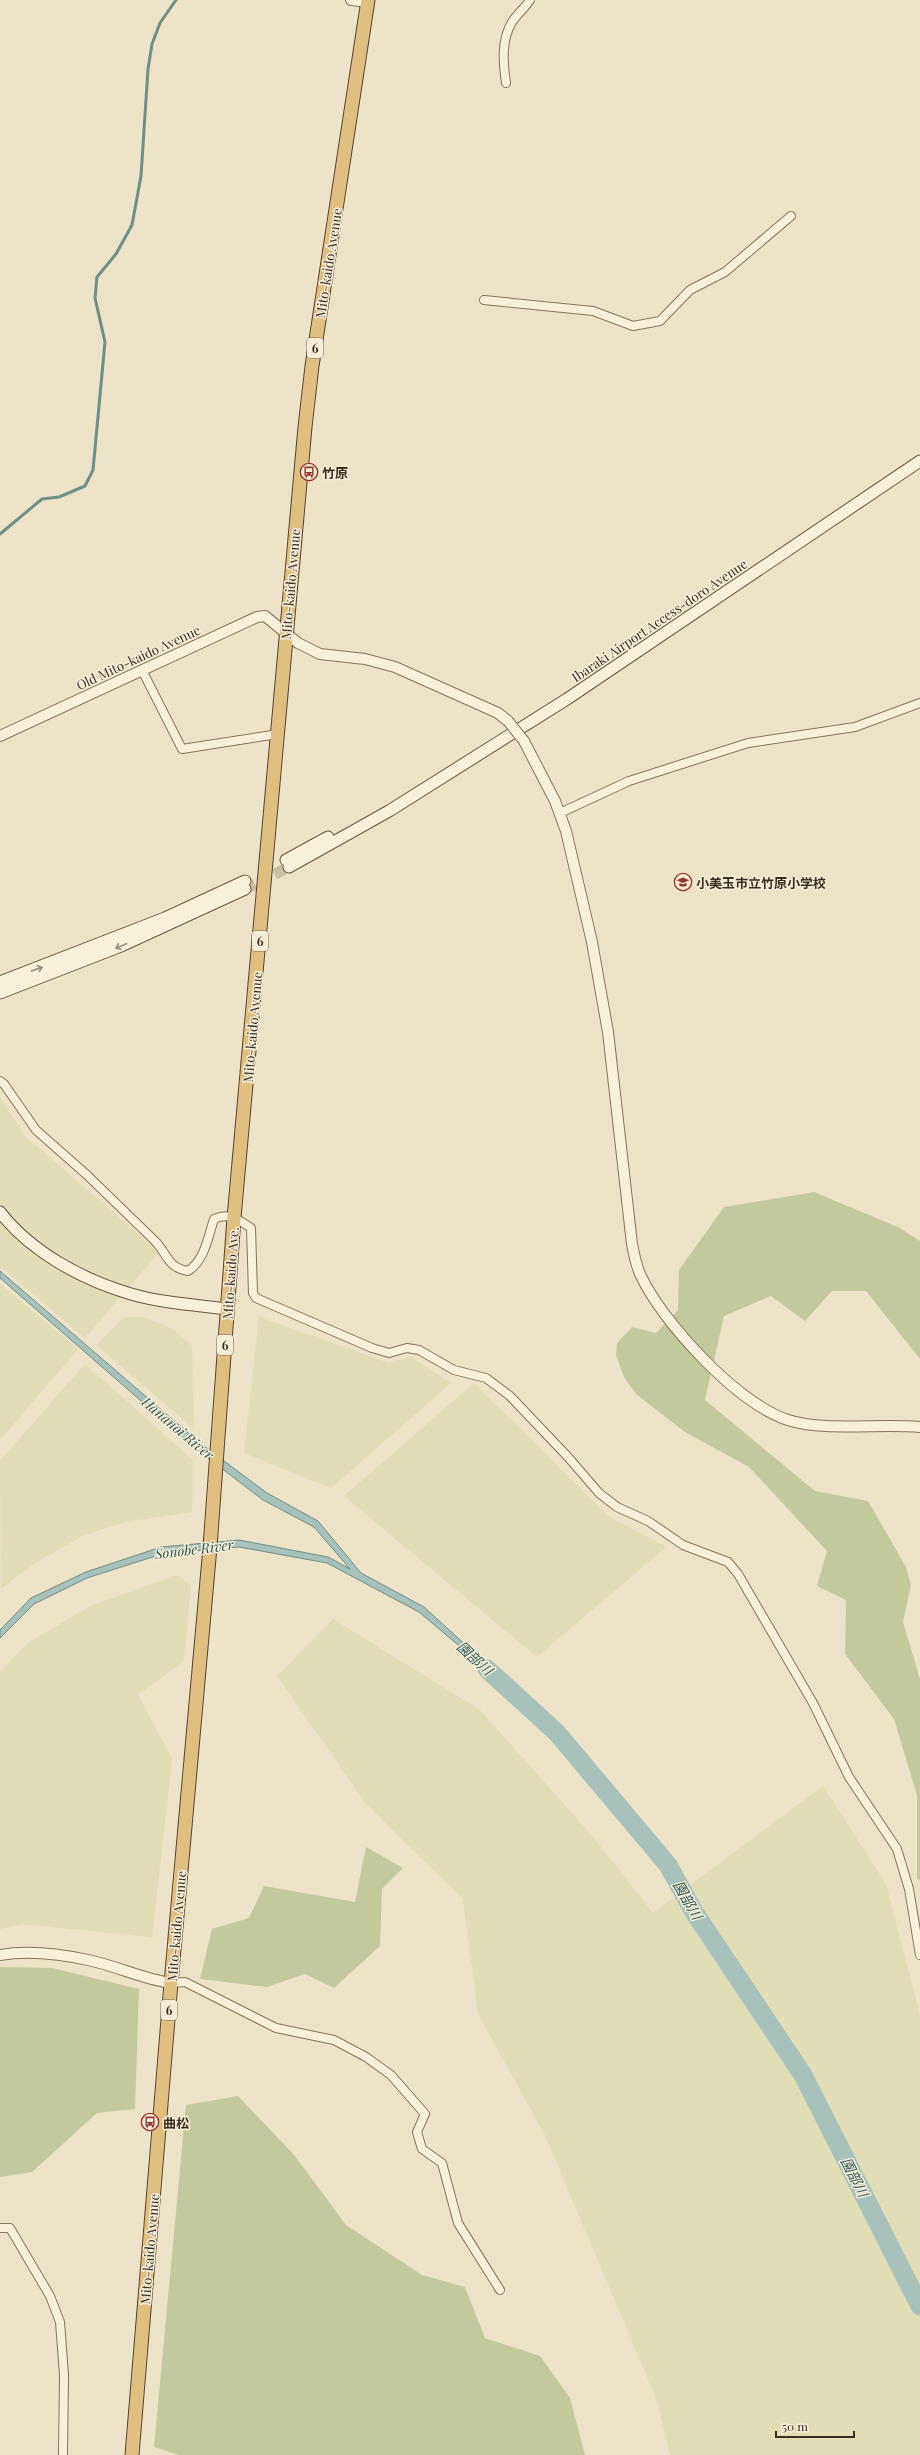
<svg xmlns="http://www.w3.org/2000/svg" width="920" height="2455" font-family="'Playfair Display','Noto Sans JP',serif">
  <rect width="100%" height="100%" fill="#ece3c8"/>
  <path fill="#e1ddb6" d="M0,1097L25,1136L159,1252L85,1338L0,1266Z
    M0,1284L78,1349L0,1440Z
    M125,1317H145L174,1330L192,1346L194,1429L96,1345Z
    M259,1317L389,1363L411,1357L451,1383L331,1488L244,1453Z
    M85,1364L193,1460L192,1512L125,1522L82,1536L32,1565L1,1589L0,1461Z
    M474,1383L608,1516L666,1547L537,1657L344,1496Z
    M177,1575L191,1585L184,1661L138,1695L172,1759L152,1937L23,1924L0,1929V1672L28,1643L90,1606Z
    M333,1619L480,1710L594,1838L653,1913L823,1786L886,1884L920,2015V2455H670L656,2398L545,2135L478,2014L463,1899L367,1805L277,1676Z"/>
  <path fill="#c2ca9d" d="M814,1192L900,1228L920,1241V1359L866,1291H832L805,1321L771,1296L724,1316L705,1400L815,1491L868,1501L906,1567L911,1585L903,1622L920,1679V1880L917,1879V1795L894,1719L845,1654L846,1600L817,1586L827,1551L749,1467L685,1432L636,1394L624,1377L616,1355L617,1343L632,1327L656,1333L678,1310L679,1270L724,1207Z
    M366,1847L403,1868L382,1889L380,1946L334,1988L305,1974L267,1987L200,1979L212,1929L249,1918L264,1886L355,1902Z
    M0,1967L52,1968L139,1989L135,2109L97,2113L32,2172L0,2177Z
    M238,2096L295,2156L346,2225L422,2275L465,2287L485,2338L540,2356L570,2398L585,2455H179L154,2447L186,2105Z"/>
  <path fill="#a9c1bb" stroke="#708f89" d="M0,1271L200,1443L267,1493L318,1521L361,1573L424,1607L560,1731L419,1612L327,1563L239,1547L162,1554L87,1578L34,1604L0,1638V1630L31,1598L86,1572L161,1547L239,1540L328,1557L350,1569L314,1527L263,1500L195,1448L0,1278Z"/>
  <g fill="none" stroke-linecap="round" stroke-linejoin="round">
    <path stroke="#708f89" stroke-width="3" d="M0,534L42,499L59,497L85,486L93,470L105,342L95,298L97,277L116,254L132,225L141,176L148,69L152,44L160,23L176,0"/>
    <path stroke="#a9c1bb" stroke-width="19" d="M487,1669L557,1733L668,1865L694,1912L803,2075L920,2306"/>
    <path stroke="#c8bfa7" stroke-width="11" stroke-dasharray="11 5.5" stroke-linecap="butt" d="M245,889L289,867"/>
    <defs>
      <path id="minor" d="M506,83C503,62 501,41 512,22C517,14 525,8 530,0
        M484,300L593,311L633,326L660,321L690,290L725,272L791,216
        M142,670L182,749L278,734
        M560,813L629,781L748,743L855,727L920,703
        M0,1081L4,1084L36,1130L87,1175L155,1241C168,1255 168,1268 188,1271C205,1260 208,1237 214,1219C230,1212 237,1219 251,1228L253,1293L256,1298L372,1348L389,1353L407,1348L419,1350L454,1370L486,1378L510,1396L568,1457L599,1493L617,1507L648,1521L683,1545L728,1562L738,1574L813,1703L849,1777L897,1849L909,1889L920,1955
        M171,1983L185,1982L276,2028L334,2040L366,2057L391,2075L425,2114L417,2132L422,2149L442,2163L458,2223L500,2290
        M0,2228H10L50,2296L60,2322L64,2375L63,2455"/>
      <path id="tertiary" d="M351,0L368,2
        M0,736L257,617L265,616L298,643L320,654L365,659L395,667L498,713L508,721
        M524,741L555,801L566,831L592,942L608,1032L632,1244C634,1255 636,1266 641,1276C663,1323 738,1404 788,1420C824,1432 880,1423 920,1427
        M0,1955C28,1950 60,1954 88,1960C117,1966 142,1979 171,1983"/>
      <path id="secondary" d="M286,860L328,837
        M289,867L389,811L567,699L920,461
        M0,982L165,918L245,881
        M0,993L121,946L245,889
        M0,1212C31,1252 83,1280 131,1294C162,1303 196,1305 228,1309"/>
      <path id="trunk" d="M132,2455L171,1983L210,1547L234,1218L305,427L312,366L368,0"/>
    </defs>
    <use href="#minor" stroke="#87765e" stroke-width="10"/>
    <use href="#tertiary" stroke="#87765e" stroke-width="12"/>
    <use href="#secondary" stroke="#695741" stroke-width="13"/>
    <use href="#trunk" stroke="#564432" stroke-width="15"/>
    <use href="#minor" stroke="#f7f0db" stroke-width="8"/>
    <use href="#tertiary" stroke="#f7f0db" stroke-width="10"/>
    <use href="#secondary" stroke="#f7f0db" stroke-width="11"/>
    <use href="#trunk" stroke="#e0c081" stroke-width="13"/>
    <defs>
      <path id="tertiary-bridge" d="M508,721L524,741"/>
    </defs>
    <use href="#tertiary-bridge" stroke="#87765e" stroke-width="12" stroke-linecap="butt"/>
    <use href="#tertiary-bridge" stroke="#f7f0db" stroke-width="10"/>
  </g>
  <defs><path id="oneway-shaft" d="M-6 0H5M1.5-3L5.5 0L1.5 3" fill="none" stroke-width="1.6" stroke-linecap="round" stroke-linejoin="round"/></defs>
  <g stroke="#988f7e">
    <use href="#oneway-shaft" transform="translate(121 946) rotate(157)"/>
    <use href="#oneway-shaft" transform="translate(37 969) rotate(-19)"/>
  </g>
  <defs>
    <symbol id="bus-ring" viewBox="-11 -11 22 22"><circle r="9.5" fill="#f4edd8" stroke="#933632" stroke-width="1.5"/><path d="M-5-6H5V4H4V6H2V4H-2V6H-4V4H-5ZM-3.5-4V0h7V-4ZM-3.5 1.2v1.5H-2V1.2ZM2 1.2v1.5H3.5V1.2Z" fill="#933632"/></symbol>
    <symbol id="school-ring" viewBox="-11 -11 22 22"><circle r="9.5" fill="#f4edd8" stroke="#933632" stroke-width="1.5"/><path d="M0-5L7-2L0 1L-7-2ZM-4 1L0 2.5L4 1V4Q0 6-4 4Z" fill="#933632"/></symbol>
  </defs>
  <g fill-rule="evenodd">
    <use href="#bus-ring" x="299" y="462" width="20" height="20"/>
    <use href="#school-ring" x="673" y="872" width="20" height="20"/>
    <use href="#bus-ring" x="140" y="2112" width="20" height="20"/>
  </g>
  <g text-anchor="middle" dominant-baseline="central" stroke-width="3" stroke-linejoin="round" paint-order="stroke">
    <g fill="#f4edd8" stroke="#716758" stroke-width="1">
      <rect x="307" y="338" width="16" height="20" rx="3"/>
      <rect x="252" y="931" width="16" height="20" rx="3"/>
      <rect x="217" y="1335" width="16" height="20" rx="3"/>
      <rect x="161" y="2000" width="16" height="20" rx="3"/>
    </g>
    <g font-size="12" font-weight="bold" fill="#392e21">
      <text x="315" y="348">6</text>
      <text x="260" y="941">6</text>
      <text x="225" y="1345">6</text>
      <text x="169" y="2010">6</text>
    </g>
    <g font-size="13" fill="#392e21" stroke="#f4edd8">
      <text transform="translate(328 263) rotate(-81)">Mito-kaido Avenue</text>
      <text transform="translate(290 584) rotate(-85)">Mito-kaido Avenue</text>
      <text transform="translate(659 620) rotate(-34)">Ibaraki Airport Access-doro Avenue</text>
      <text transform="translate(138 657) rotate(-25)">Old Mito-kaido Avenue</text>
      <text transform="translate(252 1027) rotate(-85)">Mito-kaido Avenue</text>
      <text transform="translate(230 1273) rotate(-86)">Mito-kaido Ave.</text>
      <text transform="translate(176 1926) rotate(-85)">Mito-kaido Avenue</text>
      <text transform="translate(149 2249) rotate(-85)">Mito-kaido Avenue</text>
    </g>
    <g font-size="13" font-weight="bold" fill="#392e21" stroke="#f4edd8" text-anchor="start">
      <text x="322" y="472">竹原</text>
      <text x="696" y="882">小美玉市立竹原小学校</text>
      <text x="163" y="2122">曲松</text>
    </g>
    <g font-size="14" font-style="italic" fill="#315757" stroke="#f4edd8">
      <text transform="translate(178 1428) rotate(40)">Hananoi River</text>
      <text transform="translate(194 1549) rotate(-7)">Sonobe River</text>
      <text transform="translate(475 1658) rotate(42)">園部川</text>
      <text transform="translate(688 1900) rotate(60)">園部川</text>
      <text transform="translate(855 2177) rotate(63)">園部川</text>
    </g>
  </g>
  <path d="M776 2431v6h78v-6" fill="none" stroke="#392e21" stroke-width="2"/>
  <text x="782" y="2431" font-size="12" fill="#392e21" stroke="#f4edd8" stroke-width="3" paint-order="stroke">50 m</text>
</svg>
